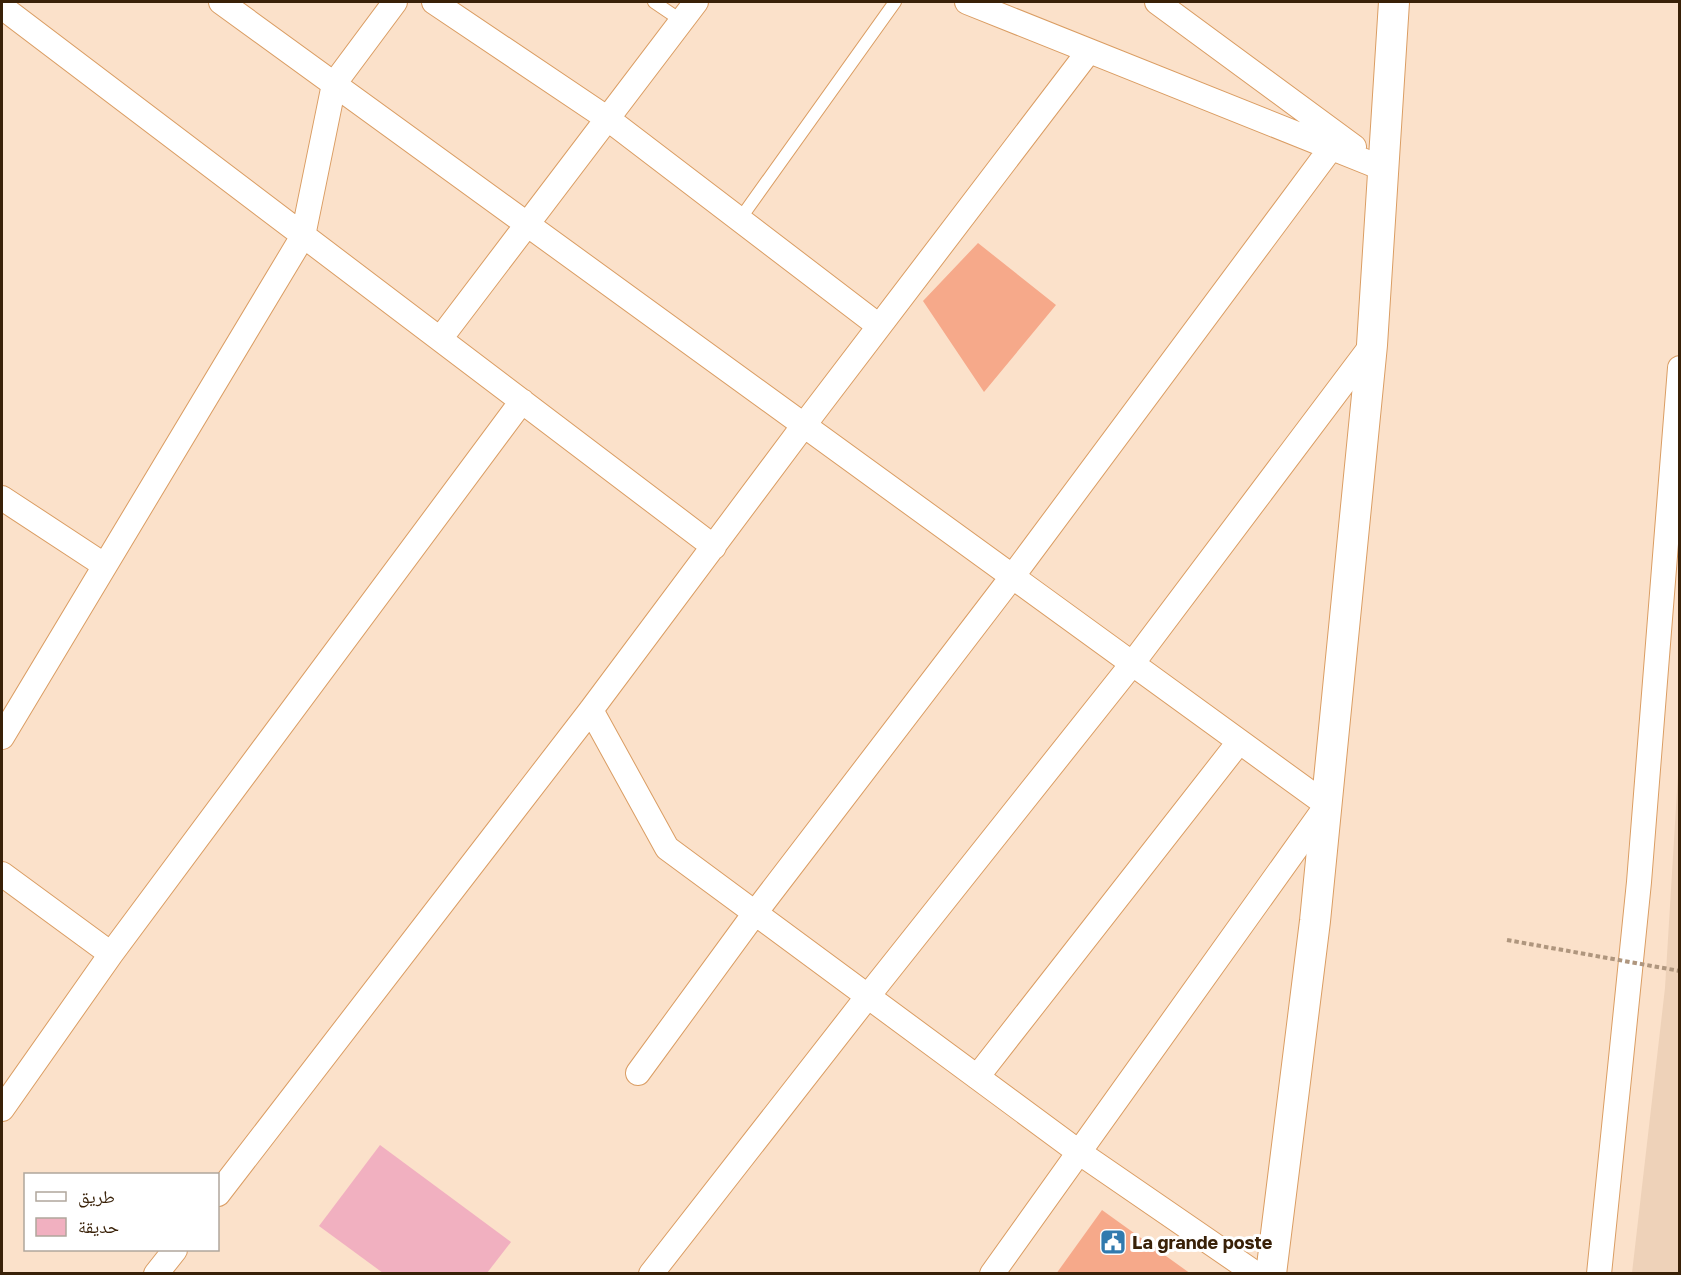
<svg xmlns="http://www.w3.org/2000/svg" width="1681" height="1275" font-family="'Golos Text','Noto Naskh Arabic',sans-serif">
  <rect width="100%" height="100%" fill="#fbe1ca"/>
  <path fill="#eed2b9" d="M1679,758V1273H1632L1665,988Z"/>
  <path fill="#f1b0c0" d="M380,1145L511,1242L487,1273H383L319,1226Z"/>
  <path fill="#f6a98a" d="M978,243L1056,305L984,392L923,301Z
    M1102,1210L1191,1274H1056Z"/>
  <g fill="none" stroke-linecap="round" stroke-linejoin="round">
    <defs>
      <path id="service" d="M654,2L682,21
        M740,219L895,2"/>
      <path id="minor" d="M221,2L1327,805L992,1274
        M434,2L608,119L879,326
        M967,2L1382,168
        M1157,2L1354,147
        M2,7L714,547
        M440,339L696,2
        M2,498L104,565
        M591,710L667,848L1080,1153L1256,1274
        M2,737L303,236L334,84L395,2
        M2,874L111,954
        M638,1073L755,913L1012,577L1331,148
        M977,1077L1239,742
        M2,1109L111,954L522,401
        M218,1194L591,710L804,425L1089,51
        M156,1274L175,1250
        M651,1274L868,996L1132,664L1372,345
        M1599,1274L1639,882L1680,368"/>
      <path id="tertiary" d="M1271,1274L1315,921L1372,345L1394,2"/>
    </defs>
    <use href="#service" stroke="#da9d63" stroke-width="14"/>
    <use href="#minor" stroke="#da9d63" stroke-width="26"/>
    <use href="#tertiary" stroke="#da9d63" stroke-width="32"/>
    <use href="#service" stroke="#fff" stroke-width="12"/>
    <use href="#minor" stroke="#fff" stroke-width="24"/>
    <use href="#tertiary" stroke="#fff" stroke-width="30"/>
    <path stroke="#af967e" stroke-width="4" stroke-dasharray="4.5 3" stroke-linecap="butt" d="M1507,940L1680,971"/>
  </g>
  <defs>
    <symbol id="civic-square" viewBox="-11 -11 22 22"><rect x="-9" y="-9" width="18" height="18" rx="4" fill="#317aae" stroke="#fff"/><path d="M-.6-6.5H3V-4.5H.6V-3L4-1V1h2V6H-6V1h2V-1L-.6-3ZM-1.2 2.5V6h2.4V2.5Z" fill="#fff"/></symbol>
  </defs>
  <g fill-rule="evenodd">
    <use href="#civic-square" x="1098" y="1227" width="30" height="30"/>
  </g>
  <g text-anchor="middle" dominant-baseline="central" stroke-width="6" stroke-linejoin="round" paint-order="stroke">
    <g font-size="18" font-weight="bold" fill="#392108" stroke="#fff" text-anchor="start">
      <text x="1132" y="1242">La grande poste</text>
    </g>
  </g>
  <rect width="1681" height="1275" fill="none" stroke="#392108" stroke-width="6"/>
  <rect x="24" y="1173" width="195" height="78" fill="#ffffff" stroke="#b0a69c" stroke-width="1.5"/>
  <rect x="36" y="1192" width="30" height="9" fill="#ffffff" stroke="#b0a69c" stroke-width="1.5"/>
  <text x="78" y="1203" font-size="18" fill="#392108">طريق</text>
  <rect x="36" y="1218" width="30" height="18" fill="#f1b0c0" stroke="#b0a69c" stroke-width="1.5"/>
  <text x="78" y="1233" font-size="18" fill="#392108">حديقة</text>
</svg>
